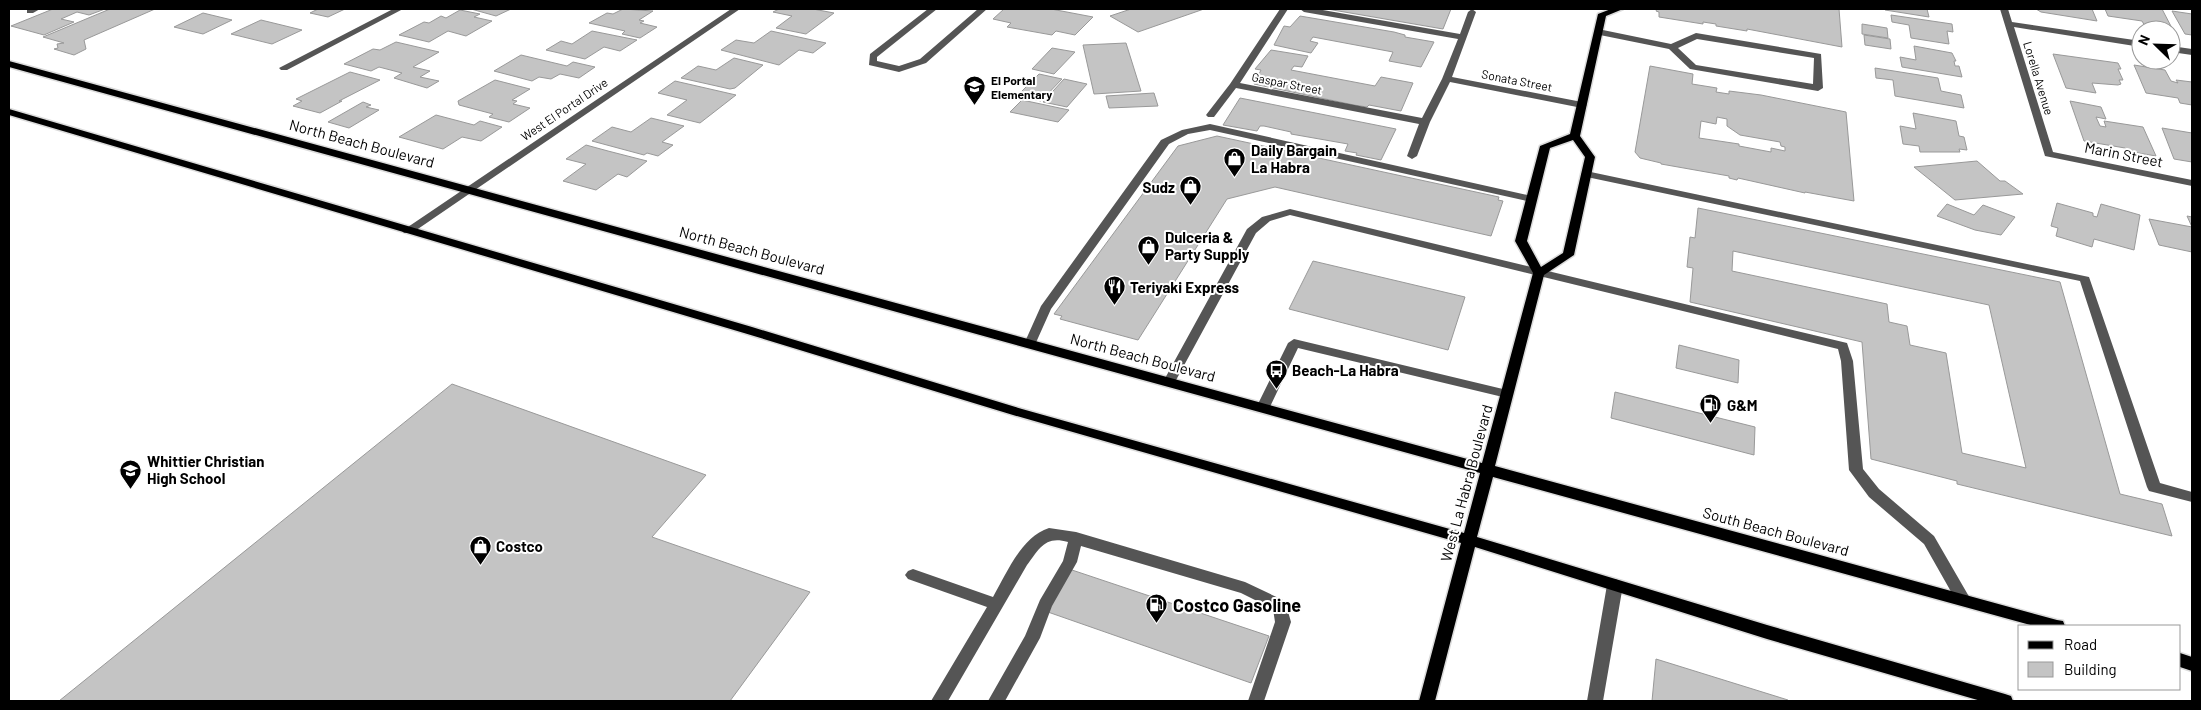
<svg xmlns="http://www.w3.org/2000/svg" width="2201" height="710" font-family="Barlow,sans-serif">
  <rect width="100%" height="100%" fill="#fff"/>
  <path fill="#c4c4c4" stroke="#999" fill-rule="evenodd" d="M53,9H105L89,15L77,12L61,19L74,22L44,35L11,26Z
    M110,9H155L84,40L86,49L74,55L54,49L58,48L57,44L64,43L43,37Z
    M318,9H345L328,17L310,13Z
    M471,9H511L496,16Z
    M623,9L653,11L639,20L644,21L640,23L657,27L640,38L622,34L625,31L589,23L607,13L613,14Z
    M779,9H813L834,13L806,34L776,28L792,16L773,12Z
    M1004,9H1051L1093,17L1075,35L1056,31L1052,35L1007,27L1011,23L993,19Z
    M1131,9H1204L1138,32L1110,16Z
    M1327,9H1451L1443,29Z
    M1657,9H1839L1842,47L1747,29V31L1716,26V24L1703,22V24L1659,17V12L1656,11Z
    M1885,9H1927L1929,17L1885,10Z
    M2036,9H2092L2097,21L2041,12Z
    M2105,9H2162L2174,32H2171V30L2146,28L2142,21L2108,16Z
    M460,10L480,14L474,17L492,21L466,36L448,31L429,42L399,35L424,22L429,23L441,16L446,18Z
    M2172,11L2192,14V35L2185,34Z
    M203,13L232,20L203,34L174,27Z
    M1891,15L1952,24L1953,32L1947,31L1949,44L1911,38L1909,25L1892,22Z
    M1300,16L1394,32L1405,35V37L1434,42L1421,67L1389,61L1393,52L1313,37L1310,41L1318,43L1311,53L1274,45L1284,26L1290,27Z
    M261,20L302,30L272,44L231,34Z
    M1862,24L1887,28L1888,38L1862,34Z
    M592,31L637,40L620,51L604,47L585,59L546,50L561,41L572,44Z
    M771,31L826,43L813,53L799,50L779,65L721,50L736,40L754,43Z
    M1864,35L1890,39L1891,49L1865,45Z
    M396,42L439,52L413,67L430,71L420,77L439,81L427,88L394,78L402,73L379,67L371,71L344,64L373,49L380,50Z
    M1126,43L1141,91L1094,94L1083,45Z
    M1914,46L1952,53L1956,61H1954L1955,66H1959L1962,77L1902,67L1900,57L1916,60Z
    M1052,48L1075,52L1054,74L1032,69Z
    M1271,50L1308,56L1302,67L1294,66L1291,70L1375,86L1381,77L1413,83L1401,111L1369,105L1367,107L1354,105L1254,84L1261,70L1255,69Z
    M2053,54L2118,63L2121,69H2118L2123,80H2119L2121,84L2118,85L2092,83L2096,93L2066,88Z
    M521,55L567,66L573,62L595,67L579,78L560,74L551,79L539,77L532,81L494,71Z
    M734,58L763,65L735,88L730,89L681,78L698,66L716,70Z
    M2134,65L2165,70L2171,81L2178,83L2176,80L2192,82V105L2180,103L2178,98L2146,93Z
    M1650,66L1693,74L1692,84L1717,88L1716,92L1729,94V91L1761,95L1846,112L1854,201L1805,192V193L1738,178L1737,180L1729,178V176L1661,164V163L1640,158L1635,152ZM1717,117L1727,119V126L1740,135L1780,142L1781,146L1785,147V151L1771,148V152L1739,146V144L1699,138L1701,121L1716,124Z
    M1875,68L1938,78L1941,91L1961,95L1964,108L1895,96L1893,80L1876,78Z
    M350,72L380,80L339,101H342L320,113L293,106L302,101L296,99Z
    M1039,74L1062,79L1041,101L1017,96Z
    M1064,79L1087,84L1067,107L1043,102Z
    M495,80L530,89L512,100L517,101L513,104L530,108L509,122L489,117L493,114L459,105L458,101Z
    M675,81L736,95L700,123L667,115L687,100L658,93Z
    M1154,93L1158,106L1109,108L1106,96Z
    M1240,98L1396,129L1381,160L1356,155L1357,153L1345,151L1348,144L1291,134V132L1264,126H1260L1257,131L1223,125Z
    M1022,100L1069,110L1058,122L1010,112Z
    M2070,101L2101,107L2106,119L2096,117L2100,126L2106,127L2104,121L2143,127L2156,156L2127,151L2125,148L2084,141Z
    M363,102L371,105L366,107L379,110L349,128L328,122Z
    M1913,113L1956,121L1959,136L1964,137L1967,150L1959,149L1960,152H1920L1919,146L1903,144L1900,126L1916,129Z
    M436,115L474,125L480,121L502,127L481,141L462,137L443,149L399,137Z
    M651,118L684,126L662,142L673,145L658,156L647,153L644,155L592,141L612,127L631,132Z
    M2162,128L2192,133V162L2174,159Z
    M1217,136L1499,197L1498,200L1503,201L1491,236L1275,187L1227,199L1138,340L1060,319L1062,316L1054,314L1178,146Z
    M586,145L608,151L647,161L627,177L618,174L596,190L563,181L586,164L566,159Z
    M1977,161L2000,181H2005L2023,194L1955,200L1914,167Z
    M2057,203L2093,213V216L2097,217L2101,204L2140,215L2134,250L2094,239L2092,247L2056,236L2058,228L2051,226Z
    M1947,204L1974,215L1983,205L2015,217L2001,235L1975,230L1937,216Z
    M1698,208L2060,282L2120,494L2162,504L2172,536L1957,484V481L1871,459L1862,342L1690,302L1693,268L1687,267L1690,237L1695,238ZM1733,251L1989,305L2026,468L1962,453L1946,353L1910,345L1907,326L1889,322L1887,304L1732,271Z
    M2187,216L2192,217V252L2159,245L2149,219L2192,227Z
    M1313,261L1465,297L1448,350L1289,309Z
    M1679,345L1739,360L1738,383L1676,368Z
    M452,384L706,475L652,537L810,592L730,701H59Z
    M1615,392L1755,427L1754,455L1611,418Z
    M1069,569L1269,636L1251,683L1045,611Z
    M1656,659L1788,700V701H1652Z"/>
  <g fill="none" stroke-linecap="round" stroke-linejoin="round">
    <defs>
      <path id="major" d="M1611,9H1623L1606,16L1580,136L1595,157L1574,255L1544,275L1495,466L2057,620L2063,621L2065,626H2034L1493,477L1477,537L1767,625L2005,694L2011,696L2013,701H1981L1767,639L1475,547L1435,701H1419L1461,543L1013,415L744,333L9,115V109L752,327L1022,409L1464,533L1480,473L9,67V61L1482,463L1533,273L1515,241L1540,146L1570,134L1598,14ZM1573,140L1585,157L1563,253L1541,267L1527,241L1550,148Z
        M2180,653L2192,657V671L2180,667Z"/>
    </defs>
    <use href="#major" stroke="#dbdbdb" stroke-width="3"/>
    <path fill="#555" fill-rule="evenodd" d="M27,9H40L33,13H27Z
      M393,9H403L287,70H281L279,68Z
      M731,9H740L412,233H404L402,231Z
      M928,9H937L877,57V61L899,66L920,59L978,9H987L926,63L899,72L869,65L870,54Z
      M1280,9H1288L1240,83L1422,118L1442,79L1458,39L1304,12L1300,9H1317L1460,34L1468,12L1472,9L1476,12L1452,77L1582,102L1587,105L1582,108L1450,82L1430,122L1417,156L1412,159L1407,156L1419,124L1236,88L1214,117H1208L1206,115L1230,84Z
      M2000,9H2008L2012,22L2141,41V47L2014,27L2053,152L2192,180V186L2045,156Z
      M1598,29L1671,44L1696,33L1821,54L1823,88L1818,91L1690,69L1669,49L1595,34L1594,32ZM1697,39L1814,58L1813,84L1696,65L1678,48Z
      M2171,46L2192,49V55L2171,52Z
      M1210,124L1532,196L1537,199L1532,202L1210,130L1188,134L1169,144L1051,309L1034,347H1026L1024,344L1041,306L1161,140L1182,130Z
      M1586,171L2089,277L2160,483L2192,492V502L2149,491L2147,487L2080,281L1582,176L1581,174Z
      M1290,209L1847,343L1853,361L1863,469L1879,489L1934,536L1971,600L1968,604L1963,606L1958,604L1924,544L1869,497L1849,470L1841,361L1838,349L1290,215L1270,221L1256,233L1175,382L1174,385H1164L1163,382L1247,229L1262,217Z
      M1294,339L1507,390L1513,394L1507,398L1298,348L1268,411H1258L1256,408L1288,343Z
      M1049,528L1076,532L1245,582L1285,601L1291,622L1264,701H1248L1275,622L1273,609L1241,593L1081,546L1077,562L1052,606L1040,638L1005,701H988L1025,636L1040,600L1063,561L1068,542C1045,535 1039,549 1027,565L948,701H931L987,607L908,579L905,575L908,571L913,569L993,597C1007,573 1021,537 1049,528Z
      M1615,579L1620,581L1623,585L1603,701H1587L1607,585L1610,581Z"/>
    <use href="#major" fill="#000" fill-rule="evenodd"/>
  </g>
  <defs>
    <symbol id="school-pin" viewBox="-11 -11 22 30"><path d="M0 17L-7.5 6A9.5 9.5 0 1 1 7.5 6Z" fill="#000" stroke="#fff"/><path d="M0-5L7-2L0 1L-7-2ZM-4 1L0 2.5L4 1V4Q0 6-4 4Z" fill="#fff"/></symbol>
    <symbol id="shop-pin" viewBox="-11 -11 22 30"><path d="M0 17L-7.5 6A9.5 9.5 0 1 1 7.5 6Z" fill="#000" stroke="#fff"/><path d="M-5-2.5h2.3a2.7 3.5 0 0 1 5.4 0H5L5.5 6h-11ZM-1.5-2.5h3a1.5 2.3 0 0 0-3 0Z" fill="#fff"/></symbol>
    <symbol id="restaurant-pin" viewBox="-11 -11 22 30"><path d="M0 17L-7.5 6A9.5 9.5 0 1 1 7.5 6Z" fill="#000" stroke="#fff"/><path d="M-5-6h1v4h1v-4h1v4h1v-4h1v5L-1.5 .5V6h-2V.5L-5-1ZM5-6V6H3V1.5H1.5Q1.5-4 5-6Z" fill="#fff"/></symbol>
    <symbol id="bus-pin" viewBox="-11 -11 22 30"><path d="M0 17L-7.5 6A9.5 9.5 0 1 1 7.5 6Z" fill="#000" stroke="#fff"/><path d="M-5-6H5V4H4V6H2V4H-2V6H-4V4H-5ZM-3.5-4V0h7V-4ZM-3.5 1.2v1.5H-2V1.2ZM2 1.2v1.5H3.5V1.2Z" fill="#fff"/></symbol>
    <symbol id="fuel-pin" viewBox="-11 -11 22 30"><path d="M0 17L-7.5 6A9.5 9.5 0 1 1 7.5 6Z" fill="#000" stroke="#fff"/><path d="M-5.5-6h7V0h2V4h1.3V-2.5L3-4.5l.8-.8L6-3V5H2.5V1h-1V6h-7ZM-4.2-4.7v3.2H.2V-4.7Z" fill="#fff"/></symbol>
  </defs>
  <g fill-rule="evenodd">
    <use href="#school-pin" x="962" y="74" width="25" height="34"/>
    <use href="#shop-pin" x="1222" y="146" width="25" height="34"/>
    <use href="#shop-pin" x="1178" y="174" width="25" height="34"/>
    <use href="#shop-pin" x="1136" y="234" width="25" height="34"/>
    <use href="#restaurant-pin" x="1102" y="274" width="25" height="34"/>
    <use href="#bus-pin" x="1264" y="358" width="25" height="34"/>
    <use href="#fuel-pin" x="1698" y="392" width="25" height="34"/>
    <use href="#school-pin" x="118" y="458" width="25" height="34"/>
    <use href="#shop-pin" x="468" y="534" width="25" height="34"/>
    <use href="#fuel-pin" x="1144" y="592" width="25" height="34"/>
  </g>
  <g text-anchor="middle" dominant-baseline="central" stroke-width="4" stroke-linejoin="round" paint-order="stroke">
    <g font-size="12" fill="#000" stroke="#fff">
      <text transform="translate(2039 78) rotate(73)">Lorella Avenue</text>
      <text transform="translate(1517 80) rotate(11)">Sonata Street</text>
      <text transform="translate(1287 83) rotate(11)">Gaspar Street</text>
      <text transform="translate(564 109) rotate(-34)">West El Portal Drive</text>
    </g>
    <g font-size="12" font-weight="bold" fill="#000" stroke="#fff" text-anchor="start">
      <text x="991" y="80">El Portal<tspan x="991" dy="14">Elementary</tspan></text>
    </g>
    <g font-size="15" fill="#000" stroke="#fff">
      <text transform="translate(362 143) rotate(15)">North Beach Boulevard</text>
      <text transform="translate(2124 154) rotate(11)">Marin Street</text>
      <text transform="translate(752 250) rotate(15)">North Beach Boulevard</text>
      <text transform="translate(1143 357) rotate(15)">North Beach Boulevard</text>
      <text transform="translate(1466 483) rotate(-75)">West La Habra Boulevard</text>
      <text transform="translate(1776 531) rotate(15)">South Beach Boulevard</text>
    </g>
    <g font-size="15" font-weight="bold" fill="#000" stroke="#fff" text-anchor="start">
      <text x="1251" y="150">Daily Bargain<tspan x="1251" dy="17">La Habra</tspan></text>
      <text x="1175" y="187" text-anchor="end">Sudz</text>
      <text x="1165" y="237">Dulceria &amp;<tspan x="1165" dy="17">Party Supply</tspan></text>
      <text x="1130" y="287">Teriyaki Express</text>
      <text x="1292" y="370">Beach-La Habra</text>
      <text x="1727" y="405">G&amp;M</text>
      <text x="147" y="461">Whittier Christian<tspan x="147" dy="17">High School</tspan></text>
      <text x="496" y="546">Costco</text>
    </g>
    <g font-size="18" font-weight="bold" fill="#000" stroke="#fff" text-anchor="start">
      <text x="1173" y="605">Costco Gasoline</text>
    </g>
  </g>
  <rect width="2201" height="710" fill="none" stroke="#000000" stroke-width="20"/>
  <rect x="2018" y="625" width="162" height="65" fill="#ffffff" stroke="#999999"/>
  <rect x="2028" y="641" width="25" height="8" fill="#000000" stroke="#999999"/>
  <text x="2064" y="650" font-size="15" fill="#000000">Road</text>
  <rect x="2028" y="662" width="25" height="15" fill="#c4c4c4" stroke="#999999"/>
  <text x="2064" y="675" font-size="15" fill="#000000">Building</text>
  <g transform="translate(2156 45) rotate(293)"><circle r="24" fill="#ffffff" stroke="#999999"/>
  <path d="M0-4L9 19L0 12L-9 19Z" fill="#000000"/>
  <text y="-8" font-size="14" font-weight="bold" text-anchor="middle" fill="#000000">N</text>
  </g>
</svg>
